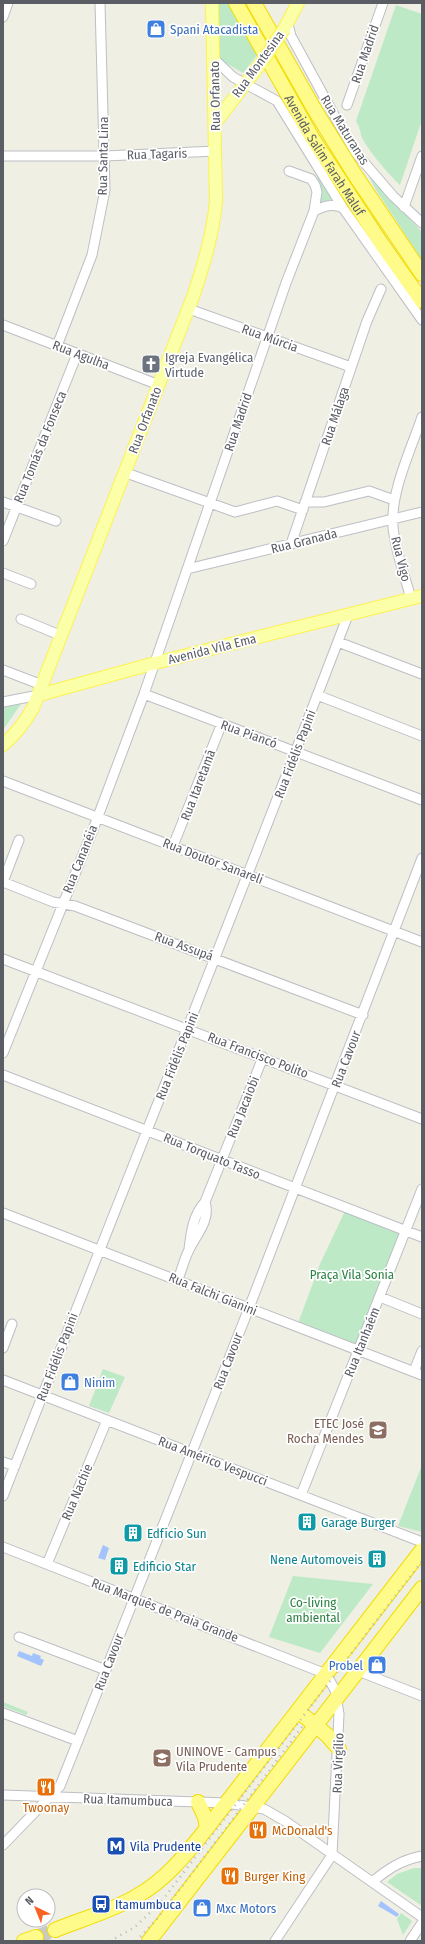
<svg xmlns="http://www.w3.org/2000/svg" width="425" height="1944" font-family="'Fira Sans Condensed',sans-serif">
  <rect width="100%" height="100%" fill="#efefe3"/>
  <path fill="#bde9c7" d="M219,3H227L258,54L243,73L219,59Z
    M396,5L422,14V120L400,185C390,176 365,147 361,135C360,129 359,126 356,121Z
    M368,175L422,232V260L376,190Z
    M317,176L332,200L320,202L321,189Z
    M21,704L3,730V707Z
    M345,1211L405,1234L359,1350L297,1326L320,1264Z
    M103,1369L125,1377L109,1413L89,1406Z
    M422,1465V1532L398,1526Z
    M293,1576L373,1584L320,1653L269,1637Z
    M3,1702L28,1712L26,1715L3,1706Z
    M414,1868H422V1906L387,1882L397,1874Z
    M401,1913L412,1921L403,1935L397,1919Z"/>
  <path fill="#a3c3ff" d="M103,1545L109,1548L105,1560L98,1558Z
    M19,1651L32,1656L33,1653L41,1656L40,1658L44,1660L41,1666L17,1656Z
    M381,1901L399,1914L397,1917L378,1906Z"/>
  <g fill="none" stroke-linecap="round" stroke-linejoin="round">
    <path stroke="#cacac4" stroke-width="14" stroke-dasharray="14 7" stroke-linecap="butt" d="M36,1937L55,1930"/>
    <defs>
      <path id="minor" d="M3,17L8,3
        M288,24L291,36L339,124L356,153L393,196L422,223
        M214,59L233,77L277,101L343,208L422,320
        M347,105L383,3
        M3,156H105L216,151
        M404,207L422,156
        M314,211C324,206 333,203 343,208
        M189,309L351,367
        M3,325L159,385
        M57,346L92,255L105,190L100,3
        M132,475L235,512L277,501L303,510
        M3,502L56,521
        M305,502H324L369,491L394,500
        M3,541L77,354
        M291,544L367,321L381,289
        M187,569L422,512
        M3,573L31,584
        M411,599C405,576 395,550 393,527C390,493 411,449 422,417
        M21,619L62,636
        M338,642L422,674
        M3,670L42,685
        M144,694L422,800
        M317,695L422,736
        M3,702L39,695
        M3,781L422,942
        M173,846L222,723
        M3,882L53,902L75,906L363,1015
        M3,882L19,840
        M3,959L422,1119
        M3,1053L94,827L144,694L286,283L314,211L317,192L315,185L311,179L289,171
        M3,1075L422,1237
        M3,1213L422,1375
        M189,1249C191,1232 193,1215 205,1202L263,1057
        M178,1279C182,1270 184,1259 189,1250C196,1235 211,1220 205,1202
        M380,1297L422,1314
        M3,1348L12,1324
        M414,1371L422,1351
        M3,1380L422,1542
        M3,1462L15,1466
        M301,1495L422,1189
        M3,1496C118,1202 236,909 348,615
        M3,1547L326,1674L335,1690L339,1714L332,1855L275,1941
        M47,1564L107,1420
        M19,1637L106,1670
        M358,1671L422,1696
        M3,1713L78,1741
        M3,1795L226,1803L264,1809L285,1821L422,1917
        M3,1845L60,1786L249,1308L422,858
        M372,1882C388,1869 401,1860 422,1856
        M410,1941L422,1923"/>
      <path id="major" d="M284,29L298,3
        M215,123L262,62
        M39,695L155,663L422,596
        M3,745C16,734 25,722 33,708L194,294C204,263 213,234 216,201L212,3"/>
      <g id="highway">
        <path id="s1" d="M236,3L313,139L381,243L422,301"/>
        <path d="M254,3L316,112L355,175L422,274"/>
        <path d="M298,1711L327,1735L339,1749"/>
        <path d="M198,1802L205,1817L207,1828"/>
        <path d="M55,1930C82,1919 112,1911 137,1896C166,1880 187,1853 207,1828L422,1550"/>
        <path d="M24,1941L36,1937"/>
        <path d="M149,1941L422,1588"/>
      </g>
    </defs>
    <use href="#minor" stroke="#bdbfc5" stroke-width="11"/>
    <use href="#major" stroke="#fdf34e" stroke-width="14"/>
    <use href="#highway" stroke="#f2dc00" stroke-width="16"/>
    <use href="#minor" stroke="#fff" stroke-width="9"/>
    <use href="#major" stroke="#faffa8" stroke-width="12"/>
    <use href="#highway" stroke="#fffb8a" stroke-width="14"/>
    <path stroke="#b9b9ba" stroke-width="2.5" stroke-dasharray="1 5" stroke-linecap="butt" d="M110,1941L135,1927L161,1902L422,1561
      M136,1941L156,1920L181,1888L305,1723"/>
    <defs>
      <path id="major-bridge" d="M262,62L284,29"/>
    </defs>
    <use href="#major-bridge" stroke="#fdf34e" stroke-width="14" stroke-linecap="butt"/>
    <use href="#major-bridge" stroke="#faffa8" stroke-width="12"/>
  </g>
  <defs>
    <symbol id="shop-square" viewBox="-11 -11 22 22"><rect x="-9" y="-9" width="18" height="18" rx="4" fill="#3f7fe0" stroke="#fff"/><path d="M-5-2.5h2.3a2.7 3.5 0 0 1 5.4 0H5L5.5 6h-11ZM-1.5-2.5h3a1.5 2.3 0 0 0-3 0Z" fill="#fff"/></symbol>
    <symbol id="church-square" viewBox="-11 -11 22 22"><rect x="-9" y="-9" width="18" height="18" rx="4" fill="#6b7280" stroke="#fff"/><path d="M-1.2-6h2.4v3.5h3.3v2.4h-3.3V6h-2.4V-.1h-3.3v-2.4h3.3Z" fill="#fff"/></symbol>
    <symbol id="university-square" viewBox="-11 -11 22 22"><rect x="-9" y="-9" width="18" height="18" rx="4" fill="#8d6e63" stroke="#fff"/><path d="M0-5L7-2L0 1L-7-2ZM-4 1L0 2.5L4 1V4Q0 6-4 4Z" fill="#fff"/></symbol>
    <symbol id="building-square" viewBox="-11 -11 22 22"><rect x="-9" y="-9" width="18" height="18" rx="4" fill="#0f9aa8" stroke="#fff"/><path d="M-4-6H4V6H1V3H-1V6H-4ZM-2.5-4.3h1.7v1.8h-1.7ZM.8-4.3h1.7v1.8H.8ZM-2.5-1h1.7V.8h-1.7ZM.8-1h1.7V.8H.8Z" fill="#fff"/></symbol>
    <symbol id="restaurant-square" viewBox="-11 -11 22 22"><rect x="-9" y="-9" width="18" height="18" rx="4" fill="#e8710a" stroke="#fff"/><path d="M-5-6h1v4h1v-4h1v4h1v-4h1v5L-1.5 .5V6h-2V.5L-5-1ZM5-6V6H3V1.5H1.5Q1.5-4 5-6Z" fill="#fff"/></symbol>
    <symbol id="metro-square" viewBox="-11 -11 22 22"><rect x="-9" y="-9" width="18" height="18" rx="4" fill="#1a4fb4" stroke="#fff"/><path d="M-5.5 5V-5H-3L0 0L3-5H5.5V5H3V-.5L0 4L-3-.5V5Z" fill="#fff"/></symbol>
    <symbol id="bus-square" viewBox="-11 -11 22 22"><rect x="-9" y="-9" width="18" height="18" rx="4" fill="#1a4fb4" stroke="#fff"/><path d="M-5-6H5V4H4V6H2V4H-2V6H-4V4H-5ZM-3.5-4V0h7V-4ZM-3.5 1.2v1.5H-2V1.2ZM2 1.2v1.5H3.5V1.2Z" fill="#fff"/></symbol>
  </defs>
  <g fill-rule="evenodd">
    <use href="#shop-square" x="145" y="18" width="22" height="22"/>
    <use href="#church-square" x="140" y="353" width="22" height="22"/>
    <use href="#shop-square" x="59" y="1371" width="22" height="22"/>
    <use href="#university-square" x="367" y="1419" width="22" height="22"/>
    <use href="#building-square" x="296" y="1511" width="22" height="22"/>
    <use href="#building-square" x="122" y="1522" width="22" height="22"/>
    <use href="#building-square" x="366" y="1548" width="22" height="22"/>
    <use href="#building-square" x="108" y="1555" width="22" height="22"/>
    <use href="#shop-square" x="366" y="1654" width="22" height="22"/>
    <use href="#university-square" x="151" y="1747" width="22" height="22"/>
    <use href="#restaurant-square" x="35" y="1776" width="22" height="22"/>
    <use href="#restaurant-square" x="247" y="1819" width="22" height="22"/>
    <use href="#metro-square" x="105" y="1835" width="22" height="22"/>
    <use href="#restaurant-square" x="219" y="1865" width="22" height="22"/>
    <use href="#bus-square" x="90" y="1893" width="22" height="22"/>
    <use href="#shop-square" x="191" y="1897" width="22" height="22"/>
  </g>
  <g text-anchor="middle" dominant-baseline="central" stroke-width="3.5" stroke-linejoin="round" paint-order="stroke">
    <g font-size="13" fill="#366cbe" stroke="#fff" text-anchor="start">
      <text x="170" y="29">Spani Atacadista</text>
      <text x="84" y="1382">Ninim</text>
      <text x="363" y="1665" text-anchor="end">Probel</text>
      <text x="216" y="1908">Mxc Motors</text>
    </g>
    <g font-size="13" fill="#5b5d65" stroke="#fff">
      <text transform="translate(365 54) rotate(-71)">Rua Madrid</text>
      <text transform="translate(258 64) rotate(-54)">Rua Montesina</text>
      <text transform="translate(215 96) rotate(-91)">Rua Orfanato</text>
      <text transform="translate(345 130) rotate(58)">Rua Maturanas</text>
      <text transform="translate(157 154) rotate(-2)">Rua Tagaris</text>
      <text stroke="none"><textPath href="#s1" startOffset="176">Avenida Salim Farah Maluf</textPath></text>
      <text transform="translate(103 156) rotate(-89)">Rua Santa Lina</text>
      <text transform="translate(270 338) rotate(20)">Rua Múrcia</text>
      <text transform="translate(81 355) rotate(21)">Rua Agulha</text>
      <text transform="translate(335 416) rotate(-71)">Rua Málaga</text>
      <text transform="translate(145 420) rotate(-69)">Rua Orfanato</text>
      <text transform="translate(238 422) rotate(-71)">Rua Madrid</text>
      <text transform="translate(40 447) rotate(-68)">Rua Tomás da Fonseca</text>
      <text transform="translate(304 541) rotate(-14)">Rua Granada</text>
      <text transform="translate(401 559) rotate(76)">Rua Vigo</text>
      <text transform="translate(212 649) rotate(-14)">Avenida Vila Ema</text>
      <text transform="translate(249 734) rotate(20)">Rua Piancó</text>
      <text transform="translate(295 754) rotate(-69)">Rua Fidélis Papini</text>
      <text transform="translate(198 785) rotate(-69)">Rua Itaretamã</text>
      <text transform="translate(80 859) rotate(-68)">Rua Cananéia</text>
      <text transform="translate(213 861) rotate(21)">Rua Doutor Sanareli</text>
      <text transform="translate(184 946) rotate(20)">Rua Assupá</text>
      <text transform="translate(258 1055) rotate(21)">Rua Francisco Polito</text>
      <text transform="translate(177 1056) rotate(-68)">Rua Fidélis Papini</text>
      <text transform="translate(346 1059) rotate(-69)">Rua Cavour</text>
      <text transform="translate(243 1107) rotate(-68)">Rua Jacaiobi</text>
      <text transform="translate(212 1156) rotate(22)">Rua Torquato Tasso</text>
      <text transform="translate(213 1294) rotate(22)">Rua Falchi Gianini</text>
      <text transform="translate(362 1342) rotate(-68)">Rua Itanhaém</text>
      <text transform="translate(57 1357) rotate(-69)">Rua Fidélis Papini</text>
      <text transform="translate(228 1361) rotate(-69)">Rua Cavour</text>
      <text transform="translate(213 1461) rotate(21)">Rua Américo Vespucci</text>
      <text transform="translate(77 1492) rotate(-67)">Rua Nachie</text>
      <text transform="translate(165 1610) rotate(21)">Rua Marquês de Praia Grande</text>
      <text transform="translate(109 1662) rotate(-69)">Rua Cavour</text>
      <text transform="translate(338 1763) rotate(-88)">Rua Virgílio</text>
      <text transform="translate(128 1800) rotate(2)">Rua Itamumbuca</text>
    </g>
    <g font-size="13" fill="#5b616d" stroke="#fff" text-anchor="start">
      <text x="165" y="357">Igreja Evangélica<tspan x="165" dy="15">Virtude</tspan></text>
    </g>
    <g font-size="13" fill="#2d8243" stroke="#fff">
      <text x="352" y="1274">Praça Vila Sonia</text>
      <text x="313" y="1602">Co-living<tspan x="313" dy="15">ambiental</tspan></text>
    </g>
    <g font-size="13" fill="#785e54" stroke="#fff" text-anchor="end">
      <text x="364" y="1423">ETEC José<tspan x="364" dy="15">Rocha Mendes</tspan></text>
      <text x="176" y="1751" text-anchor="start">UNINOVE - Campus<tspan x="176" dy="15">Vila Prudente</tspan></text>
    </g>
    <g font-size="13" fill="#0d838f" stroke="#fff" text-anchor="start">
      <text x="321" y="1522">Garage Burger</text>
      <text x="147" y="1533">Edfício Sun</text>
      <text x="363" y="1559" text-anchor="end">Nene Automoveis</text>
      <text x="133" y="1566">Edificio Star</text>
    </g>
    <g font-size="13" fill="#c56008" stroke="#fff" text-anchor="start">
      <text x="46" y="1807" text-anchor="middle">Twoonay</text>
      <text x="272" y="1830">McDonald's</text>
      <text x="244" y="1876">Burger King</text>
    </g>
    <g font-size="13" fill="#164399" stroke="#fff" text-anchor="start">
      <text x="130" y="1846">Vila Prudente</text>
      <text x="115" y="1904">Itamumbuca</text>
    </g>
  </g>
  <rect width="425" height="1944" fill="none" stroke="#5b5d65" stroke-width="8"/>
  <g transform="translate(36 1908) rotate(317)"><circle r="19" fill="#ffffff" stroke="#bdbec1"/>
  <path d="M0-3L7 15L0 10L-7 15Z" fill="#f76121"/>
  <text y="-6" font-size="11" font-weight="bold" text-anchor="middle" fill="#5b5d65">N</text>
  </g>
</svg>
